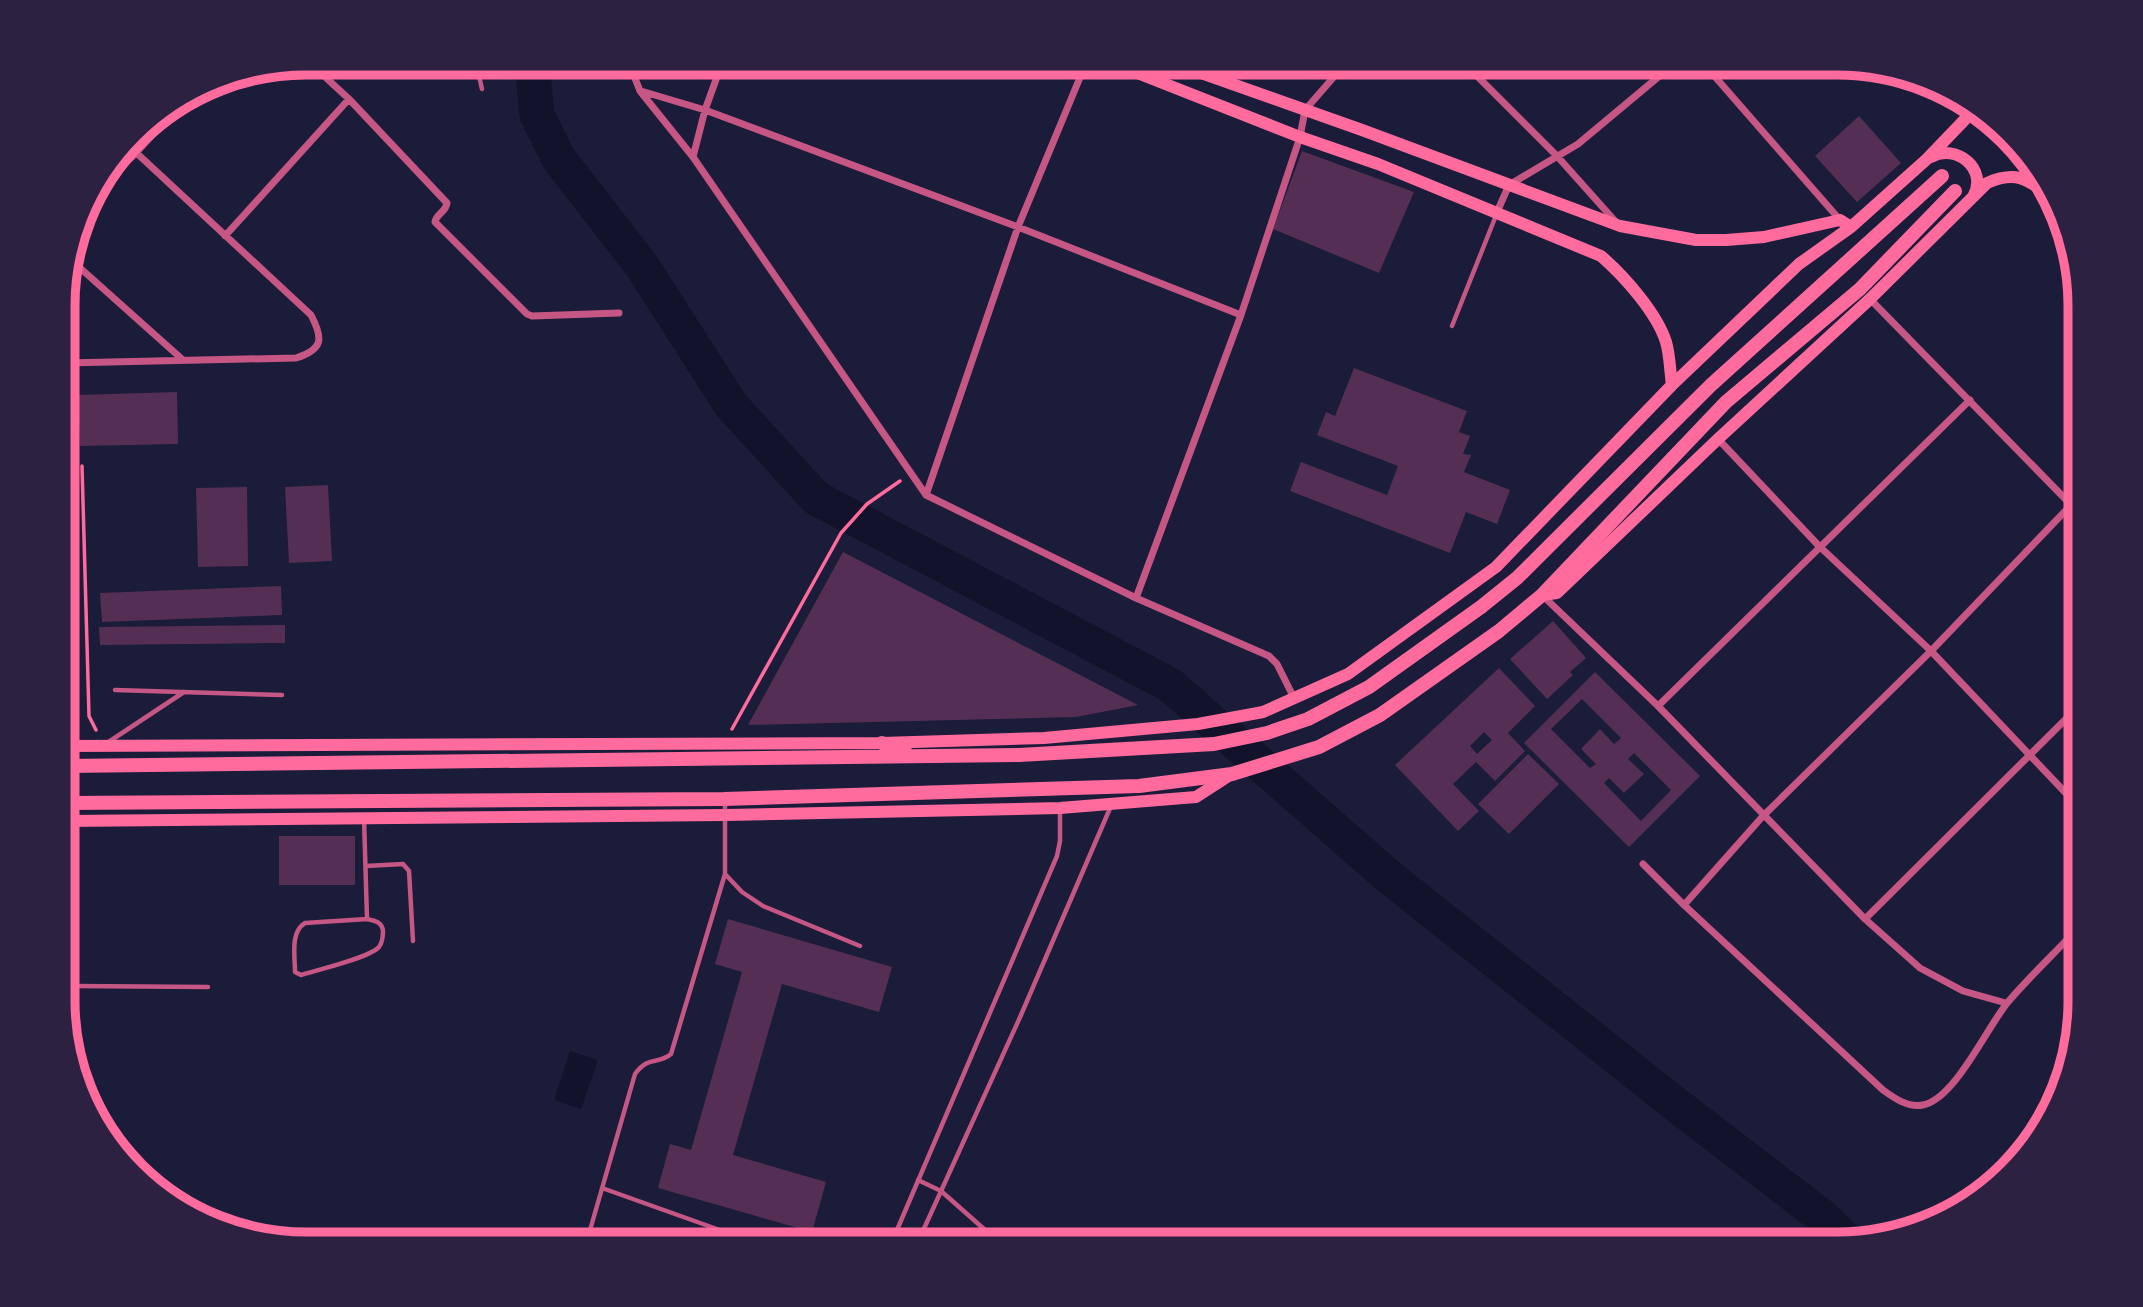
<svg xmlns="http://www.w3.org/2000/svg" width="2143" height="1307" font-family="Poppins,sans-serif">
  <rect width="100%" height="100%" fill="#1b1b3a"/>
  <path fill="#12122b" d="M570,1051L598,1060L581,1109L554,1100Z"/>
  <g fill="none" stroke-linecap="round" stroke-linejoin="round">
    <path stroke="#12122b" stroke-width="35" d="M532,63L537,115L559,159L642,266L731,405L816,498L1170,685L1388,876L1674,1103L1825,1219L1850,1243"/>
  </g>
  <path fill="#542f53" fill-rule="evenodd" d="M1859,116L1901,163L1857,202L1815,156Z
    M1302,151L1414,192L1379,273L1273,229Z
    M1354,368L1467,411L1459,432L1470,436L1463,454L1471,455L1464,472L1510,490L1497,524L1466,512L1450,553L1290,491L1301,462L1387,495L1398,466L1317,435L1326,412L1335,416Z
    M177,392L178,444L80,446L78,395Z
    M65,477H74L75,508H65Z
    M328,485L332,561L289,563L285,487Z
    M247,487L248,566L198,567L196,488Z
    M65,544H72V561H65Z
    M843,552L1138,705L1076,717L748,725Z
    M281,586L282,615L102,622L100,593Z
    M1553,621L1586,658L1570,672L1573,675L1547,699L1510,659Z
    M285,625V643L100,645L99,627Z
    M1499,668L1535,706L1508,733L1525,751L1495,781L1476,762L1453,784L1479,811L1458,831L1395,765ZM1484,732L1492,740L1477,754L1470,746Z
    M1595,672L1700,776L1629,847L1524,743ZM1582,699L1621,738L1614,744L1600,729L1581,749L1596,764L1590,768L1551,729ZM1634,753L1671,790L1641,821L1604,783L1609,778L1624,793L1644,774L1628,759Z
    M1528,754L1559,784L1509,834L1478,804Z
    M279,836H355V885H279Z
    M728,919L892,967L879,1012L782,984L733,1155L826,1182L812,1232L658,1188L670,1144L691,1150L742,972L715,964Z"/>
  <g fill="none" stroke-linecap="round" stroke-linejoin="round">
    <path stroke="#ff6b9d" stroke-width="3.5" d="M82,466L89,716L96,730
      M732,729L841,533L867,504L900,481"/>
    <path stroke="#c65784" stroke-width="4.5" d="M476,63L482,89
      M1452,326L1497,213
      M115,690L282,695
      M107,743L184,692
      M364,818L367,919
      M366,866L403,864L409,871L413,941
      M725,874L742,892L763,906L860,946
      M367,919C376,921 382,922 383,931C383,936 382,943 379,947C369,958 317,970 301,975L295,972C295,956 290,932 305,923Z
      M74,986L208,987
      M918,1180L941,1191L1001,1244
      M602,1188L759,1244
      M586,1244L635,1074C649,1055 658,1065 671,1054L725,874V801
      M891,1244L1057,856L1060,841V809
      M917,1244L1021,1015L1111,806"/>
    <path stroke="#c65784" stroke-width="7" d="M310,63L349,99L447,203C446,212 436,214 435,222L527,314L532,316L619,313
      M629,63L640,91L693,157L926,495L1136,598L1269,656L1277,664L1294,698
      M1464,63L1557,156L1615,221
      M1703,63L1840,220
      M641,91L705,110L1018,227L1241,315
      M693,157L705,110L722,63
      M90,197L136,153L183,101
      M1497,212L1509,185L1578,144L1675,63
      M225,236L349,99
      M70,259L183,360
      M1870,299L2079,513
      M65,363L296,358C324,349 323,338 311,315L129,146
      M1718,439L1819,546L1931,651L2079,807
      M926,495L1018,227L1086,63
      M1542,595L1658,706L1865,919L1920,968L1963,991L2006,1003
      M1136,598L1241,315L1300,137L1305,110L1346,63
      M1658,706L1970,400
      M72,804L74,1056
      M1643,864L1684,905L1883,1090C1894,1098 1908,1108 1923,1105C1955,1099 1987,1027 2008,1002C2030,976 2056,952 2079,927
      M1684,905L1763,816L1931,651L2071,505
      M1865,919L2079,706"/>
    <path stroke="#ff6b9d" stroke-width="12" d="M1112,63L1300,137L1378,164L1601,256C1624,276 1657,313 1666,342C1670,355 1670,372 1672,385
      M1173,63L1362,130L1620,226L1696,240H1726L1764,237L1840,220L1851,227
      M1931,157C1956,143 1989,169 1973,197
      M1542,595L1557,593L1718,439L1870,299L1987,183C2015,171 2026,178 2049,195
      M65,746L882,743L1044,738L1198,724L1263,712L1348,674L1496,567L1672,385L1799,264L1851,227L1927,159L1973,111
      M65,821L726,815L1060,808L1196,797L1230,775"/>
    <path stroke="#ff6b9d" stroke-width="14" d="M882,743L905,751
      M65,766L1019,755L1214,744L1267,733L1308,719L1369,687L1481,607L1517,578L1711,385L1942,176
      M65,803L724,799L1139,786L1232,774L1319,747L1380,715L1499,631L1542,595L1726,402L1860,289L1955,191"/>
  </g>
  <path d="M0 0H2143V1307H0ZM306 75H1837A231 231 0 0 1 2068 306V1001A231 231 0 0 1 1837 1232H306A231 231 0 0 1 75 1001V306A231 231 0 0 1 306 75Z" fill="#2d2142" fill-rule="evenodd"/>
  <path fill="none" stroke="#ff6b9d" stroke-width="9" d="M306 75H1837A231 231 0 0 1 2068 306V1001A231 231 0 0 1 1837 1232H306A231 231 0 0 1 75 1001V306A231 231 0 0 1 306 75Z"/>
</svg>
